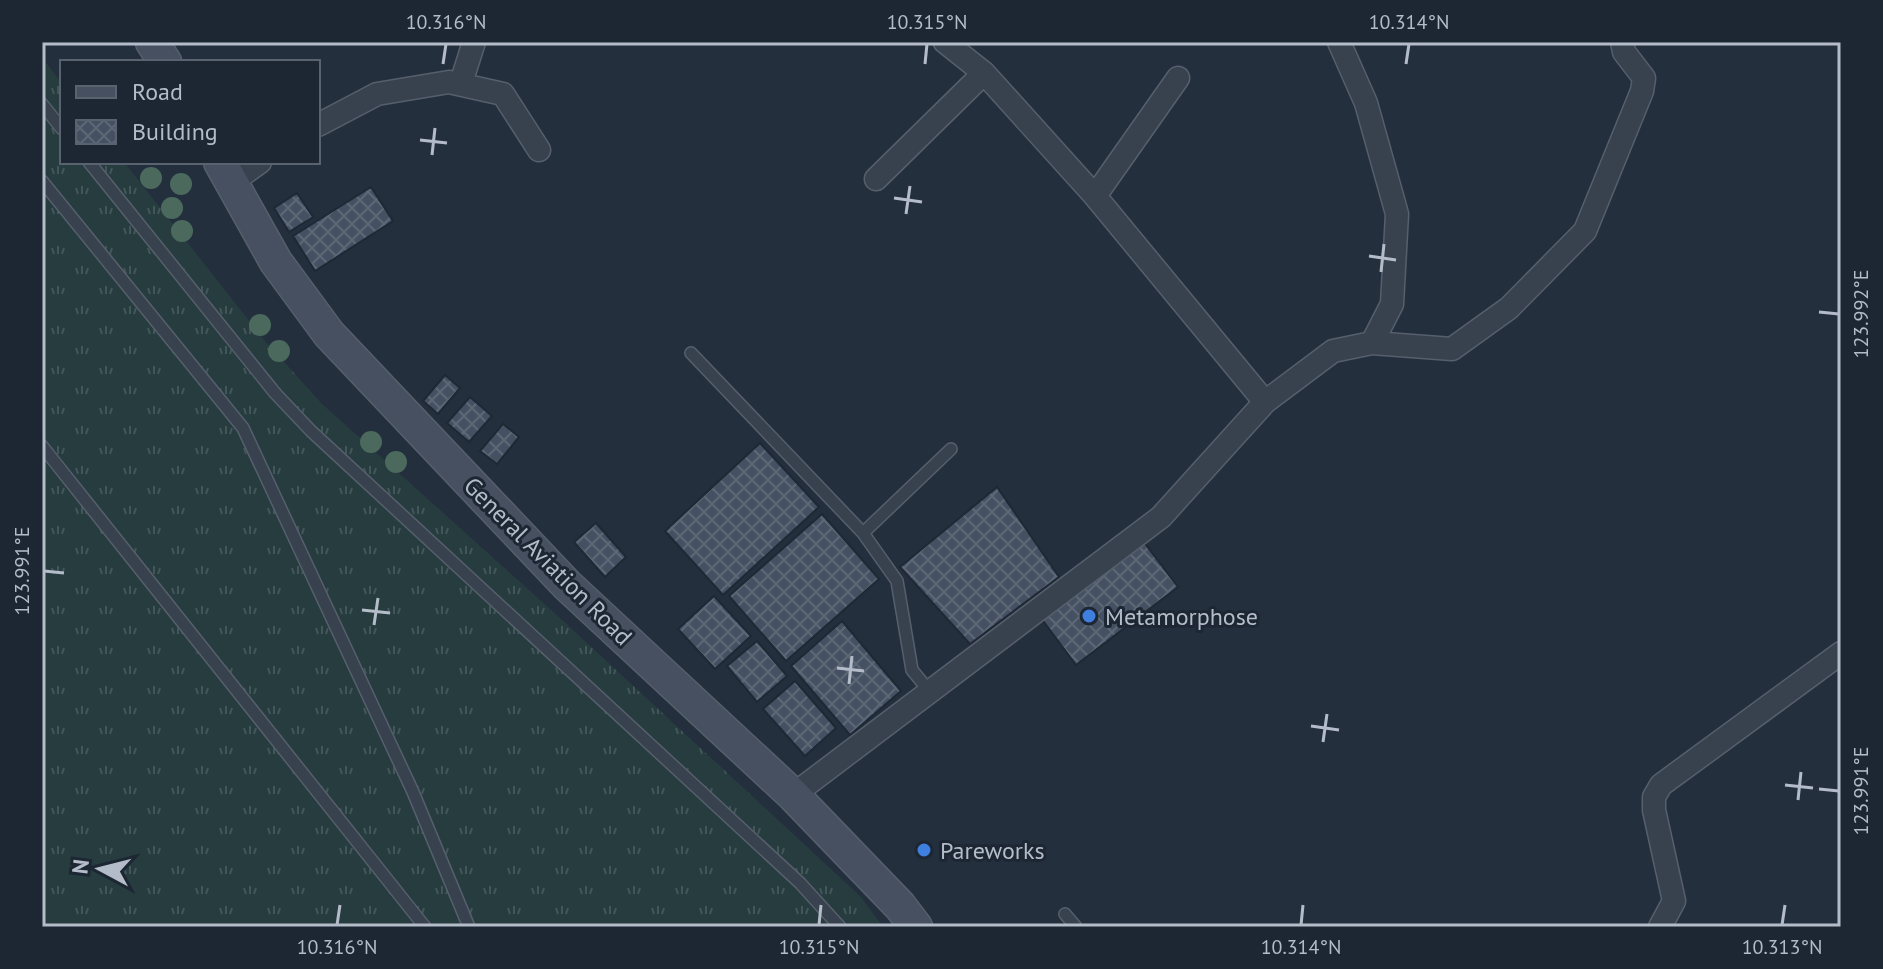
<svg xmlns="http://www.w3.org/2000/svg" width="1883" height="969" font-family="'PT Sans',sans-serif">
  <defs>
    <pattern id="grass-tufts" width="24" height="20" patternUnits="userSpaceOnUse" patternTransform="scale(2)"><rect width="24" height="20" fill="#263c3f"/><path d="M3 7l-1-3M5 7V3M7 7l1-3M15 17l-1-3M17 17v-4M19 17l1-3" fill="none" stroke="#435659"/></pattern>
    <pattern id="building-cross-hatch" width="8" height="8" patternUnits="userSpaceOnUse" patternTransform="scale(2)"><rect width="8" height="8" fill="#455162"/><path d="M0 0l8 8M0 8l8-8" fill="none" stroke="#5d6877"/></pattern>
  </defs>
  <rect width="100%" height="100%" fill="#242f3e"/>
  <path fill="url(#grass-tufts)" d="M42,58L62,83V162H124L265,341L322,404L560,618L860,896L883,927H42Z"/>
  <path fill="url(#building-cross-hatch)" stroke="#1f2835" stroke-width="2" d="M371,187L393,221L315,271L293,236Z
    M297,193L313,217L289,232L274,208Z
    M445,375L460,388L438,414L423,401Z
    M470,397L492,416L469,442L447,423Z
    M503,424L519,437L497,464L480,451Z
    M760,443L819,507L723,595L665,531Z
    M997,487L1059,577L970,644L900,567Z
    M822,514L879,579L786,661L729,596Z
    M596,523L626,557L605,577L574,542Z
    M1143,541L1178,587L1076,665L1041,618Z
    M714,596L751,636L715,669L678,629Z
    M842,621L901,691L850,735L791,666Z
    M757,641L787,676L757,702L727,666Z
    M795,681L836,728L805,756L763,709Z"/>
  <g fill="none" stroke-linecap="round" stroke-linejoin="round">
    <defs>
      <path id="lane" d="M42,104L62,129
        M89,162L275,393L311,431L800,883L840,927
        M42,181L243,428L413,792L469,927
        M691,353L863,533L897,581L912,670L930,692
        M42,446L425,927
        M863,533L951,449
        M1065,914L1076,927"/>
      <path id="street" d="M945,42L984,73L1095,196L1265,402
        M1339,42L1366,103L1397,214L1392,304L1372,343
        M461,83L474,42
        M318,125L377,94L449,82L503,94L539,150
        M876,179L984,73
        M232,182L260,162
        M1095,196L1178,78
        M793,795L1161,517L1265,402L1333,351L1372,343L1452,349L1509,308L1585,231L1642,91L1644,78L1624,52L1622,42
        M1660,927L1674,901L1654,810V797L1661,785L1841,653"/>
      <path id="secondary" d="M152,42L165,62
        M220,162L276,262L329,334L567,585L793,795L900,906L916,927"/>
    </defs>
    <use href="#lane" stroke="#565f6c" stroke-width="14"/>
    <use href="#street" stroke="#565f6c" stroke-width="25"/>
    <use href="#secondary" stroke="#565f6c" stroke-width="35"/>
    <use href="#lane" stroke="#38414e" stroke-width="11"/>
    <use href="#street" stroke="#38414e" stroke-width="22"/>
    <use href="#secondary" stroke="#465061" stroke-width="32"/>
  </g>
  <g fill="#4b6a5d">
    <circle cx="151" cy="178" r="11"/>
    <circle cx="181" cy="184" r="11"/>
    <circle cx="172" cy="208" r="11"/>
    <circle cx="182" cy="231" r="11"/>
    <circle cx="260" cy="325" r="11"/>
    <circle cx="279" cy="351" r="11"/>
    <circle cx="371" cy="442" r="11"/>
    <circle cx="396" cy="462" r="11"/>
  </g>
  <path fill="none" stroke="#b4bcc9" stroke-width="3" d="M443,64L446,44M925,64L927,44M1406,64L1409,44M420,140L447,143M432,155L435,128M894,198L922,202M906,214L910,186M1369,256L1396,260M1381,272L1384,244M1819,312L1839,314M44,571L64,573M362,610L390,613M374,625L378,598M837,668L864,671M849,684L852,656M1311,726L1339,730M1323,742L1327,714M1785,785L1813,788M1819,789L1839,791M1798,800L1801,772M337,925L340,905M819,925L821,905M1301,925L1303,905M1782,925L1785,905"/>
  <g fill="#3f7fe0" stroke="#1d2633" stroke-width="3">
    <circle cx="1089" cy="616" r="8"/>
    <circle cx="924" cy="850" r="8"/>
  </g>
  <g text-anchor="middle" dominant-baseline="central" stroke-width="6" stroke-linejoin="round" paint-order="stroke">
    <g font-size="24" fill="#b4bcc9" stroke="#1d2633">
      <text transform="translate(548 561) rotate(45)">General Aviation Road</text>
    </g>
    <g font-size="24" fill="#b4bcc9" stroke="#1d2633" text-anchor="start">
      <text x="1105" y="616">Metamorphose</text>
      <text x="940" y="850">Pareworks</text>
    </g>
  </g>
  <rect width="1883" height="969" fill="none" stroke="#1d2633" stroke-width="88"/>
  <rect x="60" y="60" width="260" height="104" fill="#1d2633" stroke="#59626f" stroke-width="2"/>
  <rect x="76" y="86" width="40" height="12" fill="#465061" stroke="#59626f" stroke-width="2"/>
  <text x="132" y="100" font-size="24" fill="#b4bcc9">Road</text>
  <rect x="76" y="120" width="40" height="24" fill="url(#building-cross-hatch)" stroke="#59626f" stroke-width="2"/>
  <text x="132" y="140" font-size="24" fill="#b4bcc9">Building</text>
  <g transform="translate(100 869) rotate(277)" stroke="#1d2633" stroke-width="6" paint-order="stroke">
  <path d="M0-6L14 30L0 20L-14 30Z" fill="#b4bcc9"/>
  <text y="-12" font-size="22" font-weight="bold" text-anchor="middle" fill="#b4bcc9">N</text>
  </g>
  <rect x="44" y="44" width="1795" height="881" fill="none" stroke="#b4bcc9" stroke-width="3"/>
  <g font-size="20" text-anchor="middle" fill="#b4bcc9">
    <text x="446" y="29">10.316°N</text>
    <text x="927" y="29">10.315°N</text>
    <text x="1409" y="29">10.314°N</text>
    <text transform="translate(1861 314) rotate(-90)" y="7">123.992°E</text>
    <text transform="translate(22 571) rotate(-90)" y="7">123.991°E</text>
    <text transform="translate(1861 791) rotate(-90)" y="7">123.991°E</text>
    <text x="337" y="954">10.316°N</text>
    <text x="819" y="954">10.315°N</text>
    <text x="1301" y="954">10.314°N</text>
    <text x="1782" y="954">10.313°N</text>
  </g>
</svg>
